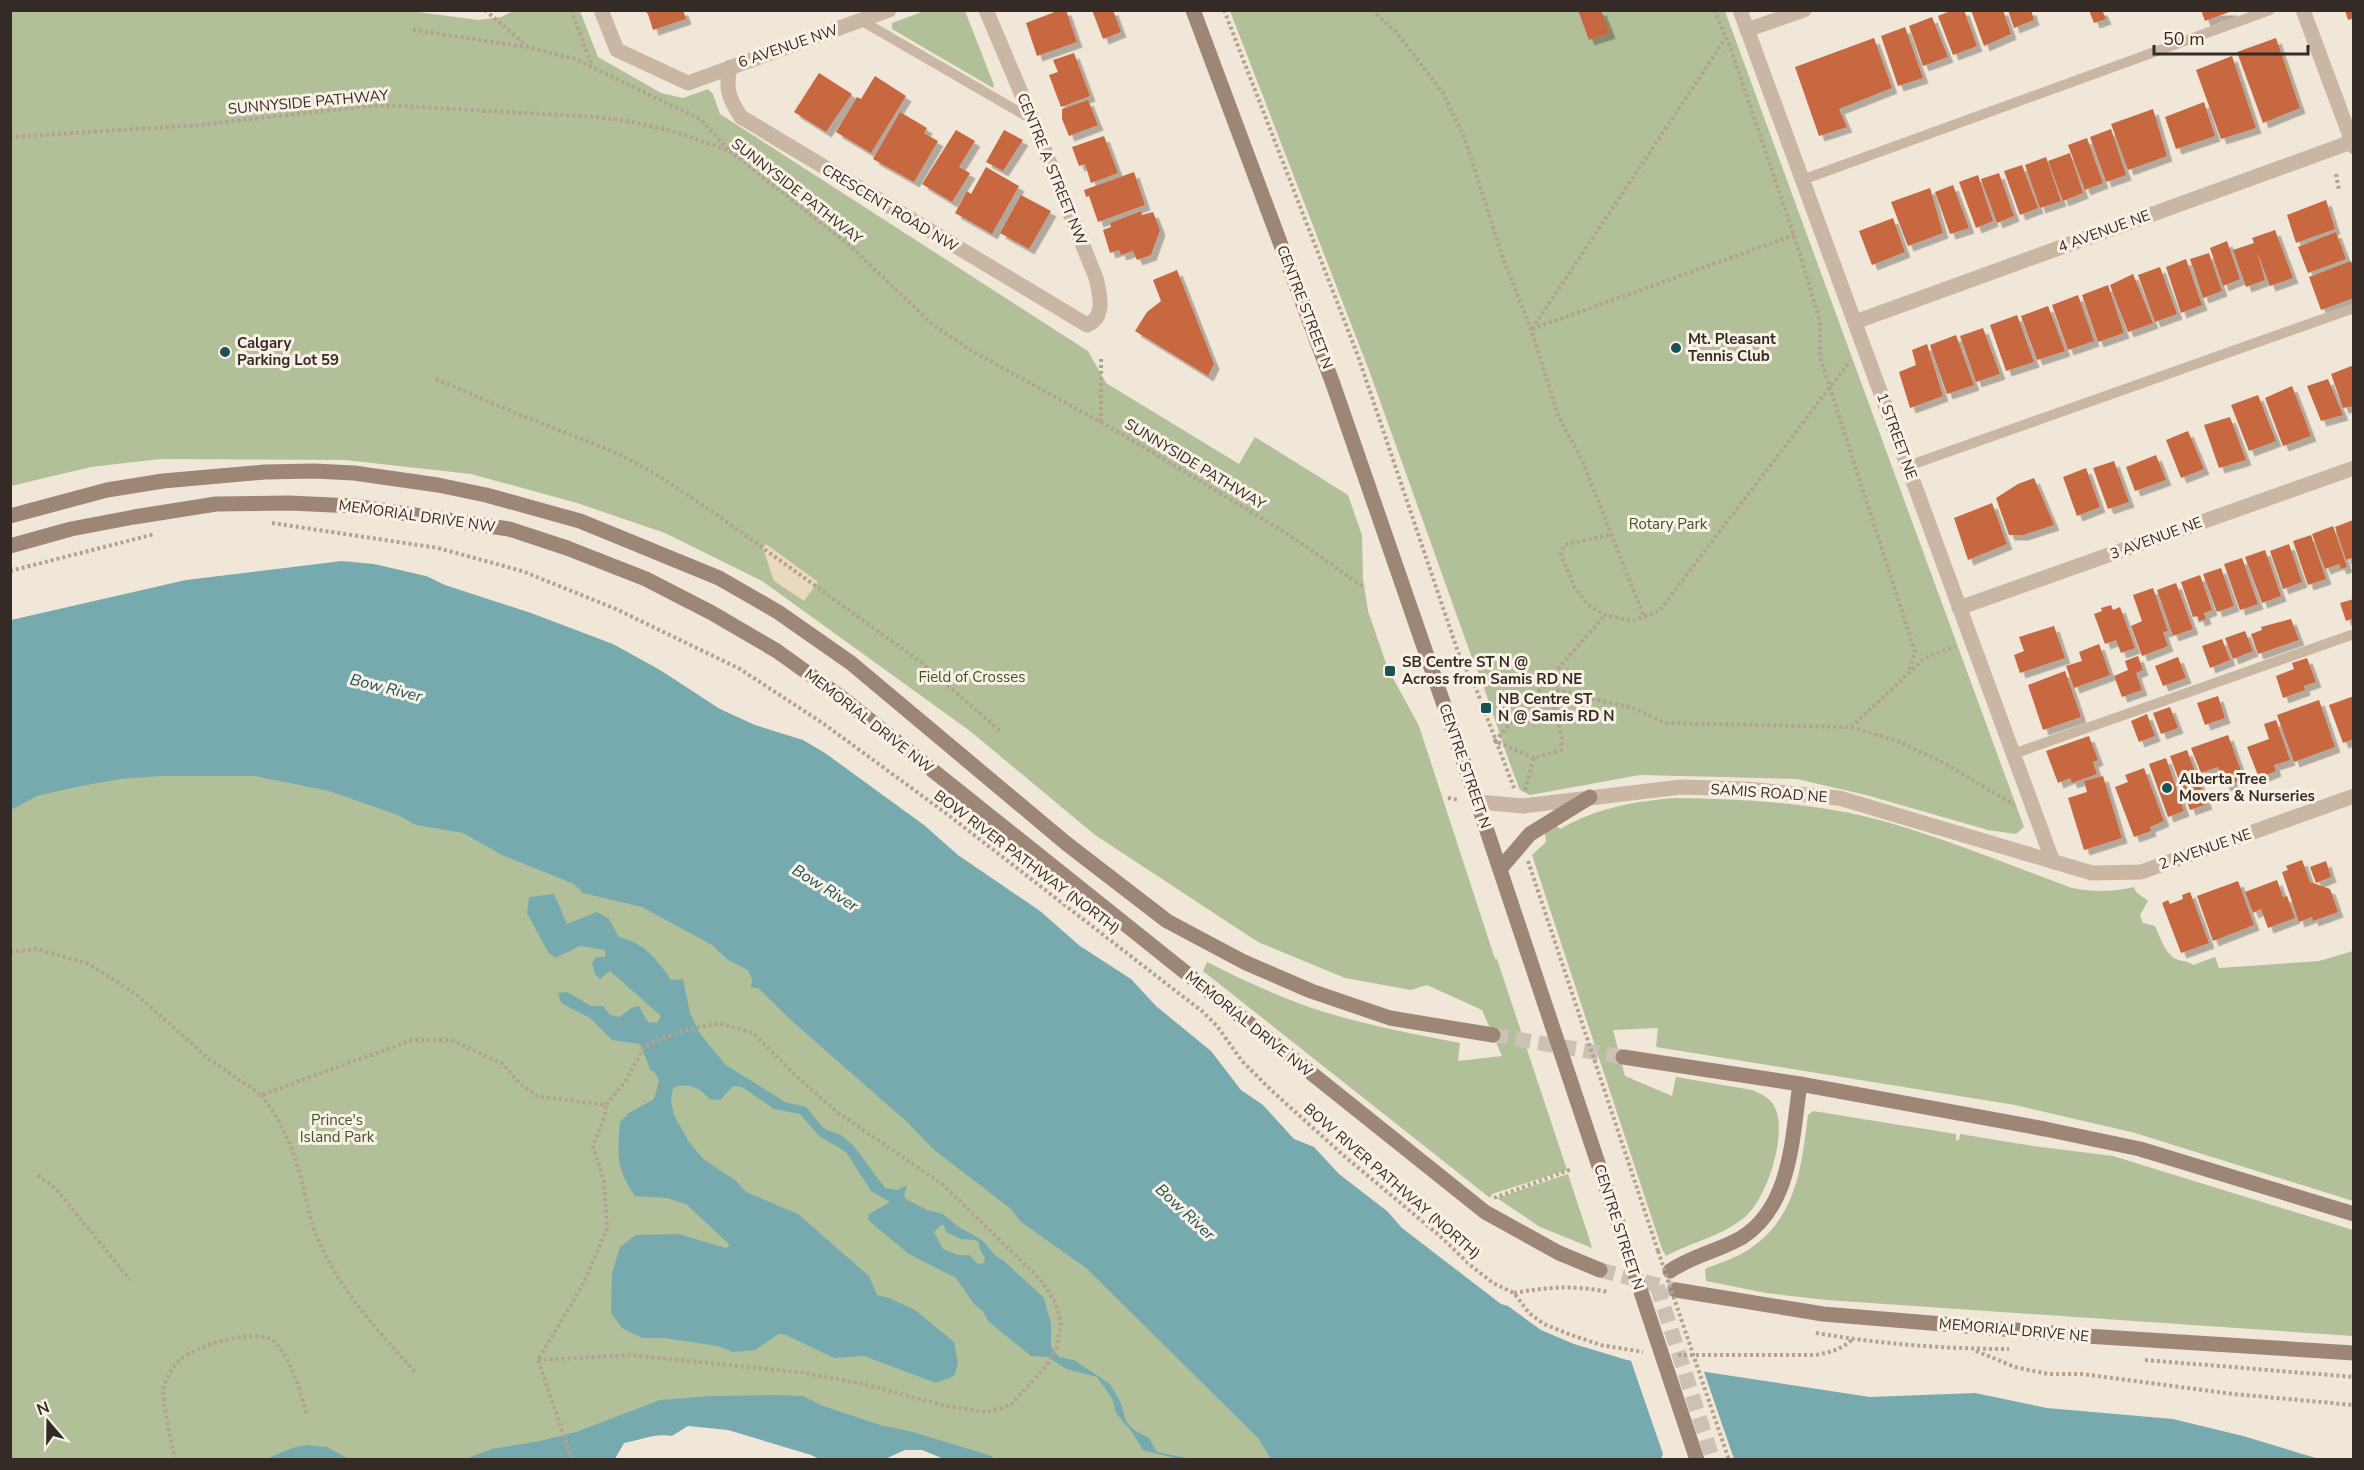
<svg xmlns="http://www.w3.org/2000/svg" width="2364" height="1470" font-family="'Nunito Sans',sans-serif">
  <defs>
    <filter id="shadow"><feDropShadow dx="5.5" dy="5.5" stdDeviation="0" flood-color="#0004"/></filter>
  </defs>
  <rect width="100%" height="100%" fill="#f1e7d8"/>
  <path fill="#b1c098" d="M403,10L478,20L501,17L513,11H580L598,57L661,93L683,98L708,89L713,94L720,114L1088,351L1106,383L1239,464L1255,437L1348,495L1362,535L1363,579L1368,611L1388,669L1419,726L1495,959H1497L1567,1170L1492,1194L1490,1198L1203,971L1207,962C1244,981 1282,998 1321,1011C1366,1025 1413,1034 1460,1043L1458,1061L1502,1056L1482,1010L1427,985L1411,990L1345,978L1258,942L1095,835L970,731L762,581L665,533L577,503L471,474L345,460L160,459L91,467L11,486L10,11Z
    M927,10L965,11L994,85L993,88L892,29V23Z
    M1230,11H1725L2024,827L2016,834L1988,830L1866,795L1797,779L1640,775L1530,795L1520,790C1502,746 1490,699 1471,655L1370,373Z
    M257,770L428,811L645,901L754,967L1090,1263L1280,1459H960L955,1455L712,1402L537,1459H11L10,795L119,773Z
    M1676,798C1748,799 1821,803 1890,823C1952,841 2012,866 2072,888C2094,892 2113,892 2134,887L2136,892L2148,901L2140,915L2143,923L2155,926C2160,936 2165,954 2176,959C2182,962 2187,960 2193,965L2215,957L2219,968L2319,961L2353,951V1201L2135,1133L2015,1105L1656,1047L1658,1028L1613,1030L1625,1076L1672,1096L1676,1077L1752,1090C1760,1093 1770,1098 1774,1106C1789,1131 1767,1199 1745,1217C1722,1236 1692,1242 1666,1256L1662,1249L1532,855L1546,842L1545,833L1557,826L1560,829C1596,808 1636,801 1676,798Z
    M1813,1111L1956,1134V1140H1959L1960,1134L2033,1146L2113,1156L2353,1230V1336L1827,1300L1766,1293L1706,1281L1705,1269C1717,1264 1732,1259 1743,1253C1796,1222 1801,1170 1808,1115Z
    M1568,1174L1589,1238L1592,1248L1540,1227L1497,1198Z"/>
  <path fill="#ead9bf" d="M766,544L818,582L804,601L774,581L763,548Z"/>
  <path fill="#77aaaf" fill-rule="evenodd" d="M342,561L374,564L426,576L445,585L531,613L613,644L660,670L720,709L755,725L803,740L825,753L924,825L958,855L1040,911L1080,946L1131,979L1156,1006L1211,1051L1241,1090L1263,1105L1294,1139L1314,1147L1339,1174L1387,1211L1402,1228L1501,1304L1508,1306L1541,1330L1574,1344L1627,1360L1870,1397L1975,1393L2047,1408L2173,1419L2243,1436L2319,1459H1271L1258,1438L1086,1268L1021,1222L1010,1208L934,1150L907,1122L793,1022L758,988H751L752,979L748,970L728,960L712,945L642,907L583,893L574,884L504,856L463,833L416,825L398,815L329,791L254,776H161L120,779L76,787L37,796L11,810V620L186,580Z
    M554,894L567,924L597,912L609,919L619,937C643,942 658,960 671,980L683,979L690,1013L700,1034L726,1065L785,1102L806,1107L824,1129L841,1135L853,1145L885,1188L897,1190L907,1185L904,1196L906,1199L927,1210L943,1214L957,1226L982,1240L996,1256L1004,1261L1044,1298L1051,1324V1346L1059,1357L1074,1360L1110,1384L1120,1401L1126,1421L1134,1430L1149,1438L1157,1452L1192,1459H1178L1143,1450L1132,1432L1116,1413L1112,1398L1097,1377L1066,1369L1048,1357L1031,1356L988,1321L983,1311L974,1304L956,1278L909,1254L869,1221L868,1215L890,1202L871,1191L846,1152L819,1136L800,1114L774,1109L742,1087L733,1086L720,1100L709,1099C700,1087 687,1082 673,1088L671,1100L674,1115L689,1142L703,1159L735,1180L746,1192L798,1214L869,1276L877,1295L889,1298L915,1310L954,1342L958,1364L954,1376L936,1383L864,1356L834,1358L786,1335L779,1334L755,1350L733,1352L718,1346L664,1338H642L622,1328L611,1313L612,1273L620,1247L636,1235L679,1234L726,1248L730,1245L686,1204L667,1198L635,1196C615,1166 618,1156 620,1122L629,1113L654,1099L659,1081L654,1071H651L640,1044L612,1040L590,1018L561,1003L558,993L567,992L591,1006H603L610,1015L620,1017L631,1008L639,1006L648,1022L657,1023L661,1016L610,971L600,979L595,974L592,963L596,957H605V950L580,946L555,958L548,952L527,913L529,897ZM941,1225H944L946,1232L961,1239L975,1240L979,1243L980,1250L985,1258L984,1263L978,1264L969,1255H958L943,1249L934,1232Z
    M775,1395L803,1396L823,1406L880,1425L913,1432L992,1456L993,1459H944L922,1450H905L885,1459H819L811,1455L728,1430L688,1426L672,1436C656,1433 640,1440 624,1443L615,1459H465L492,1449L540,1441L576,1432L660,1400L711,1396Z
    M306,1445L327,1447L349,1459H266L292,1448Z"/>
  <path fill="#f1e7d8" d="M1630,1358L1703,1369L1734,1459H1661L1663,1454Z"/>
  <path fill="#c76740" filter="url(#shadow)" d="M644,10H683L686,19L653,30L648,14Z
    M1060,10H1066L1077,42L1037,56L1026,23Z
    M1092,10H1113L1121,32L1103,39Z
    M1578,10H1601L1610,33L1589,40Z
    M1953,10H1964L1977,46L1953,55L1938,16Z
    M1971,10H2003L2011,34L1984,46Z
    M2008,10H2031L2034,20L2014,28Z
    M2089,10H2102L2106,19L2094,23Z
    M2201,10H2232V11L2205,21Z
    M2345,10H2354V18L2348,20Z
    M1932,17L1948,57L1923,66L1909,26Z
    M1905,27L1923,78L1898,86L1881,36Z
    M1874,38L1892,88L1839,109L1847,127L1819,136L1795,67Z
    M2276,38L2300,108L2263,123L2237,52Z
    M1074,53L1090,96L1061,107L1049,75L1058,72L1053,60Z
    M2232,56L2256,128L2221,139L2196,70Z
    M819,73L852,94L826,132L794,112Z
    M875,76L906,96L871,153L836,132L857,97L861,99Z
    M1088,100L1098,125L1069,136L1062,119V109Z
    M2204,102L2215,136L2176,149L2165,117Z
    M2153,109L2167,156L2128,170L2111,124Z
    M900,112L927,128L924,133L938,141L914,182L873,159Z
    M2111,129L2126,175L2106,182L2090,137Z
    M956,130L975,141L959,167L970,173L952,202L922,184Z
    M1004,130L1023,140L1003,171L986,162Z
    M1104,136L1118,173L1091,183L1085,164L1079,166L1072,147Z
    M2087,138L2103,183L2085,190L2068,145Z
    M2070,153L2083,193L2063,201L2048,161Z
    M2046,157L2061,201L2040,208L2025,165Z
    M2022,165L2038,208L2020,215L2004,171Z
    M986,167L1019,186L992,234L955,213L967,191L971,194Z
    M1134,172L1145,205L1098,222L1089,196L1086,197L1084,190Z
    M1999,173L2014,216L1997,223L1981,179Z
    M1978,175L1993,221L1976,228L1959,182Z
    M1953,185L1969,228L1950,234L1935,192Z
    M1930,188L1943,233L1908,246L1891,202Z
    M1021,195L1051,211L1029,249L1000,233Z
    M2326,200L2335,229L2296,243L2287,215Z
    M1141,211L1142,215L1153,212L1160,230L1151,255L1137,260L1133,251L1121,255L1119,250L1110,253L1103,230L1111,227L1110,223Z
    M1893,218L1905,252L1872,265L1859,231Z
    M2275,230L2293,278L2270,286L2257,252L2265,280L2246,287L2233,250L2254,243L2252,238Z
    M2336,232L2346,259L2308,273L2298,247Z
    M2227,241L2240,279L2223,286L2210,248Z
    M2209,253L2222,291L2203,298L2190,259Z
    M2186,259L2202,305L2181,313L2166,267Z
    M2351,261L2354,269V298L2321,310L2309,277Z
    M2160,267L2177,314L2155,322L2138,275Z
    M1177,270L1214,364L1208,376L1135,331L1147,312L1161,301L1153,280Z
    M2133,274L2153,323L2128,332L2110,285Z
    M2108,285L2124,333L2098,342L2082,295Z
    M2078,295L2094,341L2068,350L2052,305Z
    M2048,306L2065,351L2037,360L2021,316Z
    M2017,315L2034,362L2006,371L1990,325Z
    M1983,328L2000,374L1976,382L1960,336Z
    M1956,335L1974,385L1947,394L1930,345Z
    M1927,344L1943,396L1910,408L1899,372L1916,365L1912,350Z
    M2354,365V406L2343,408L2331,374Z
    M2328,379L2343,415L2321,421L2307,386Z
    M2292,386L2311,436L2283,446L2265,398Z
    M2258,395L2276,441L2249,451L2231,405Z
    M2230,417L2246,460L2219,468L2204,425Z
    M2188,431L2204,469L2181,478L2166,440Z
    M2156,455L2166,480L2135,491L2126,467Z
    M2114,461L2129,502L2108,509L2093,468Z
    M2086,468L2100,507L2077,516L2063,477Z
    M2034,478L2054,525L2023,535H2009L1996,498L2018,484Z
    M1992,503L2007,544L1968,560L1954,518Z
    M2353,520L2354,557L2346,560L2335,527Z
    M2333,526L2347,567L2341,569L2339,564L2325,569L2312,534Z
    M2311,535L2326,579L2308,585L2293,541Z
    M2289,544L2302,582L2283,589L2270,551Z
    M2265,550L2281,596L2262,603L2245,557Z
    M2242,558L2258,604L2240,610L2224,564Z
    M2221,568L2234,606L2217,612L2203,574Z
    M2200,575L2212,610L2204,613L2206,619L2199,621L2198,616L2193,617L2181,582Z
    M2176,583L2193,629L2173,636L2157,590Z
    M2153,588L2168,631L2163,632L2168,646L2142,656L2131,626L2142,621L2133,595Z
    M2354,599V618L2346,621L2340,603Z
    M2111,605L2113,610L2120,607L2135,648L2121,653L2116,640L2105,644L2094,614L2102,611L2101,608Z
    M2291,619L2299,640L2258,654L2251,634L2262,630L2261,627Z
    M2054,626L2065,658L2020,673L2014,655L2024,651L2019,637Z
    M2245,631L2253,651L2233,659L2225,638Z
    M2222,639L2230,660L2210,668L2202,646Z
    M2099,644L2110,675L2074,688L2066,666L2082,661L2079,652Z
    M2138,656L2143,670L2136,673L2142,690L2122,697L2114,676L2128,670L2125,661Z
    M2178,657L2186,678L2163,686L2155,666Z
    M2307,658L2316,682L2304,686L2305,690L2283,698L2276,676L2294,669L2292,663Z
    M2065,671L2081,717L2043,730L2028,685Z
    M2218,696L2225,718L2205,725L2197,703Z
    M2354,696V739L2343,743L2329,705Z
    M2319,700L2335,747L2294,762L2277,715Z
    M2170,707L2178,728L2161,734L2153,713Z
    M2147,714L2155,736L2139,742L2131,721Z
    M2276,720L2290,760L2274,765L2276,771L2259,778L2247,747L2269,739L2264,724Z
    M2228,735L2244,779L2225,786L2218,767L2201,773L2191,748Z
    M2089,736L2098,760L2093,762L2097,774L2072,783L2070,778L2058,783L2046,751Z
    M2187,750L2207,804L2190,810L2170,756Z
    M2166,758L2184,811L2168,817L2149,764Z
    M2144,768L2164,821L2150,827L2151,831L2134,837L2115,787L2128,782L2125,775Z
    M2103,776L2122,838L2084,850L2068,798L2087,792L2084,781Z
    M2302,860L2310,882L2330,889L2338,912L2313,921L2312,917L2299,922L2282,872L2288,870L2286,866Z
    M2326,861L2331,877L2316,883L2310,867Z
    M2277,880L2283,897L2287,896L2295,918L2268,928L2261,909L2253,913L2245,892Z
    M2238,881L2254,925L2213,941L2197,896Z
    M2190,892L2209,943L2181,953L2162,903L2168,900L2170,904L2183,899L2182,895Z"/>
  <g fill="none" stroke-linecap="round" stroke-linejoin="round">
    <path stroke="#cbc1b4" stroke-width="15" stroke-dasharray="15 8" stroke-linecap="butt" d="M1657,1286L1713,1460"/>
    <path stroke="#cbc1b4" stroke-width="15" stroke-dasharray="15 8" stroke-linecap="butt" d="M1493,1035L1623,1057
      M1600,1270L1676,1290"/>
    <path stroke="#b5a18f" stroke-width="4" stroke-dasharray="3 3" stroke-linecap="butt" d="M485,10L527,46
      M571,10L592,66
      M1224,10L1358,356L1459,655L1475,686L1514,788
      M1372,10L1397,33L1443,93L1464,137L1504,261L1531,329L1558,415L1582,460L1644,617
      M1714,10L1729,44L1794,235L1820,321V357L1915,652L1908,673
      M413,30L527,47L575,59L700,119L730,151L742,138
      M10,137L199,125L369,106H402L597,117L628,121L672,131L730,151L850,246L932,324L967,348L1120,433L1291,536L1365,588
      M2336,174L2339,190
      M1532,329L1726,38
      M1532,329L1794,235
      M436,379L513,412L617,453L654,473L713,512L922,663L1000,731
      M1101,422V359
      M272,523L438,548L522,571L616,609L740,669L824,724L947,814L1203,1012L1217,1026L1242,1061L1271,1090L1343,1155L1440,1236L1470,1265L1493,1283L1514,1293L1529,1313L1544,1324L1571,1335L1601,1345L1643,1352
      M1609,535L1564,545L1561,555L1575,588L1587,604L1605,615L1632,621L1659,611L1850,361
      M10,571L155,534
      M1851,727L1925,658L1955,646
      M1534,758L1495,741L1605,615
      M1525,790L1534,758L1561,750L1562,739L1551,694L1555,690L1633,708L1666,723L1851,727L1897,741L1946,764L2014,805
      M1448,798L1459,800
      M1528,861L1658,1251
      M10,952L37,949L89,964L137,995L209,1059L261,1095L412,1040H451L503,1064L519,1083L537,1096L606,1105L627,1079L644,1047L677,1032L719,1023L753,1033L793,1073L837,1112L942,1184L1041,1280L1055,1302L1061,1322L1057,1347L1047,1365L1011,1405L987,1412L946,1406L864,1384L805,1373L632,1355L538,1360
      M261,1095C283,1122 296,1156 304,1190C307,1202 309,1215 313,1226C333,1283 375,1328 415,1372
      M38,1175L57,1190L130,1280
      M1494,1198L1572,1169
      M1514,1293C1546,1287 1575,1285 1608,1292
      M1816,1333C1881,1344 1944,1349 2009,1349
      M1976,1351L2015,1367L2048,1374H2082L2233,1394L2354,1405
      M1678,1355H1816C1831,1352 1842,1349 1853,1339
      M2145,1360L2354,1377
      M175,1460C172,1443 161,1401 164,1386C167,1377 173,1366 181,1359C197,1345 260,1326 276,1343C293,1362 300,1392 307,1415
      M572,1460L538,1360L582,1286L607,1229L604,1182L593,1146L605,1116L606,1105"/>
    <path stroke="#c9b7a4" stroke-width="10" d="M862,21L1033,120
      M1802,180L2270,10
      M1908,466L2354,308
      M2013,754L2354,634"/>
    <path stroke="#c9b7a4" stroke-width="15" d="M601,10L617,50L688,83L889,10
      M1740,10L2053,862
      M2303,10L2354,147
      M1747,30L1804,10
      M730,67C725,89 729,99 741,117L1087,325C1106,317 1100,294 1096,278L1033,121L986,10
      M1855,322L2354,141
      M1959,608L2354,468
      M1478,802L1523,806L1681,787L1746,789L1839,798L2092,873L2141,872L2354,796"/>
    <path stroke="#9d8676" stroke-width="15" d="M1193,10L1333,384L1472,786L1626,1247
      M10,516L107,490L163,481L265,472L314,471L354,473L438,485L486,495L580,521L719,578L778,612L851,663L1067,844L1167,921L1244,962L1311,991L1390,1018L1493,1035
      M10,546L71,529L134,517L216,504L289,503L354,506L509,529L567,548L646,579L712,613L777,651L841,697L1485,1212L1559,1253L1600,1270
      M1500,869L1530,834L1590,797
      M1623,1057L1800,1084L2045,1129L2140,1149L2354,1214
      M1670,1271C1692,1256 1718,1251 1741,1238C1792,1207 1792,1136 1800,1084
      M1676,1290L1823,1314L2086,1336L2354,1353"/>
    <path stroke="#b5a18f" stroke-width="4" stroke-dasharray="3 3" stroke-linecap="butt" d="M1658,1251L1729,1460"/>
    <path stroke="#9d8676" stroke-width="15" d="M1626,1247L1697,1460"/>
  </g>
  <g fill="#1b5056" stroke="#f9f1e5" stroke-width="2">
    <circle cx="1676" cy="348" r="6"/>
    <circle cx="225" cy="352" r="6"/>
    <rect x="1384" y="665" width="12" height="12" rx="3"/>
    <rect x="1480" y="702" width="12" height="12" rx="3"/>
    <circle cx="2167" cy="788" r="6"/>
  </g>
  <g text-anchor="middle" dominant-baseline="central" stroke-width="6" stroke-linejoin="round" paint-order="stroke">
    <g font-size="15" fill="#352b26" stroke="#f9f1e5">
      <text transform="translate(788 46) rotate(-19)">6 AVENUE NW</text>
      <text transform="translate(308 102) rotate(-5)">SUNNYSIDE PATHWAY</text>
      <text transform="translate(1052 169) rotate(68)">CENTRE A STREET NW</text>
      <text transform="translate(797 191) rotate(38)">SUNNYSIDE PATHWAY</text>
      <text transform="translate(890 208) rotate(31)">CRESCENT ROAD NW</text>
      <text transform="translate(2104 231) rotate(-20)">4 AVENUE NE</text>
      <text transform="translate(1305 307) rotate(69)">CENTRE STREET N</text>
      <text transform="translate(1897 436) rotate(70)">1 STREET NE</text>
      <text transform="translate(1195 464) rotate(31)">SUNNYSIDE PATHWAY</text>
      <text transform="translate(417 516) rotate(8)">MEMORIAL DRIVE NW</text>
      <text transform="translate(2156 538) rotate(-20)">3 AVENUE NE</text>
      <text transform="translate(869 721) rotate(38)">MEMORIAL DRIVE NW</text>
      <text transform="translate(1465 766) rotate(71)">CENTRE STREET N</text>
      <text transform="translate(1769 793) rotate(4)">SAMIS ROAD NE</text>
      <text transform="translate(2205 849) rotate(-19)">2 AVENUE NE</text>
      <text transform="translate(1027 862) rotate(37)">BOW RIVER PATHWAY (NORTH)</text>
      <text transform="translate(1249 1024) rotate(39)">MEMORIAL DRIVE NW</text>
      <text transform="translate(1392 1181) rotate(41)">BOW RIVER PATHWAY (NORTH)</text>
      <text transform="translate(1619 1227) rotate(72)">CENTRE STREET N</text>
      <text transform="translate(2014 1330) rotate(5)">MEMORIAL DRIVE NE</text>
    </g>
    <g font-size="15" font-weight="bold" fill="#352b26" stroke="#f9f1e5" text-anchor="start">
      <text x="1688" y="339">Mt. Pleasant<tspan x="1688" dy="17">Tennis Club</tspan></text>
      <text x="237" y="343">Calgary<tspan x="237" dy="17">Parking Lot 59</tspan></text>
      <text x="1402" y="662">SB Centre ST N @<tspan x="1402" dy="17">Across from Samis RD NE</tspan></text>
      <text x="1498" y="699">NB Centre ST<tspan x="1498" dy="17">N @ Samis RD N</tspan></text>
      <text x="2179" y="779">Alberta Tree<tspan x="2179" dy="17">Movers &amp; Nurseries</tspan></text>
    </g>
    <g font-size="15" fill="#42532a" stroke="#f9f1e5">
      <text x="1668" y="524">Rotary Park</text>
      <text x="972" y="677">Field of Crosses</text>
      <text x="337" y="1120">Prince's<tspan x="337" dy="17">Island Park</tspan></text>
    </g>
    <g font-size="16" font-style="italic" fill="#1b5056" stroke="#f9f1e5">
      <text transform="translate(386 688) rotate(14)">Bow River</text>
      <text transform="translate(825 888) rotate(32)">Bow River</text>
      <text transform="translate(1185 1212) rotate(43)">Bow River</text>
    </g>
  </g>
  <rect width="2364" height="1470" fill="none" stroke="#352b26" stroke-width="24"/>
  <g transform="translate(48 1422) rotate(340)" stroke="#f9f1e5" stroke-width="4.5" paint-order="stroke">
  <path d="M0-4.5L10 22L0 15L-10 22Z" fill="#352b26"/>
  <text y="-9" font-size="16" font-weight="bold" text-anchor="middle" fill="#352b26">N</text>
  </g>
  <path d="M2154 45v9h154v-9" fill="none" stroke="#352b26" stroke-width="3"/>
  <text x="2163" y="45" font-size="18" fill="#352b26" stroke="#f9f1e5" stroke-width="4.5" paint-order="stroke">50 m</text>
</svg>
